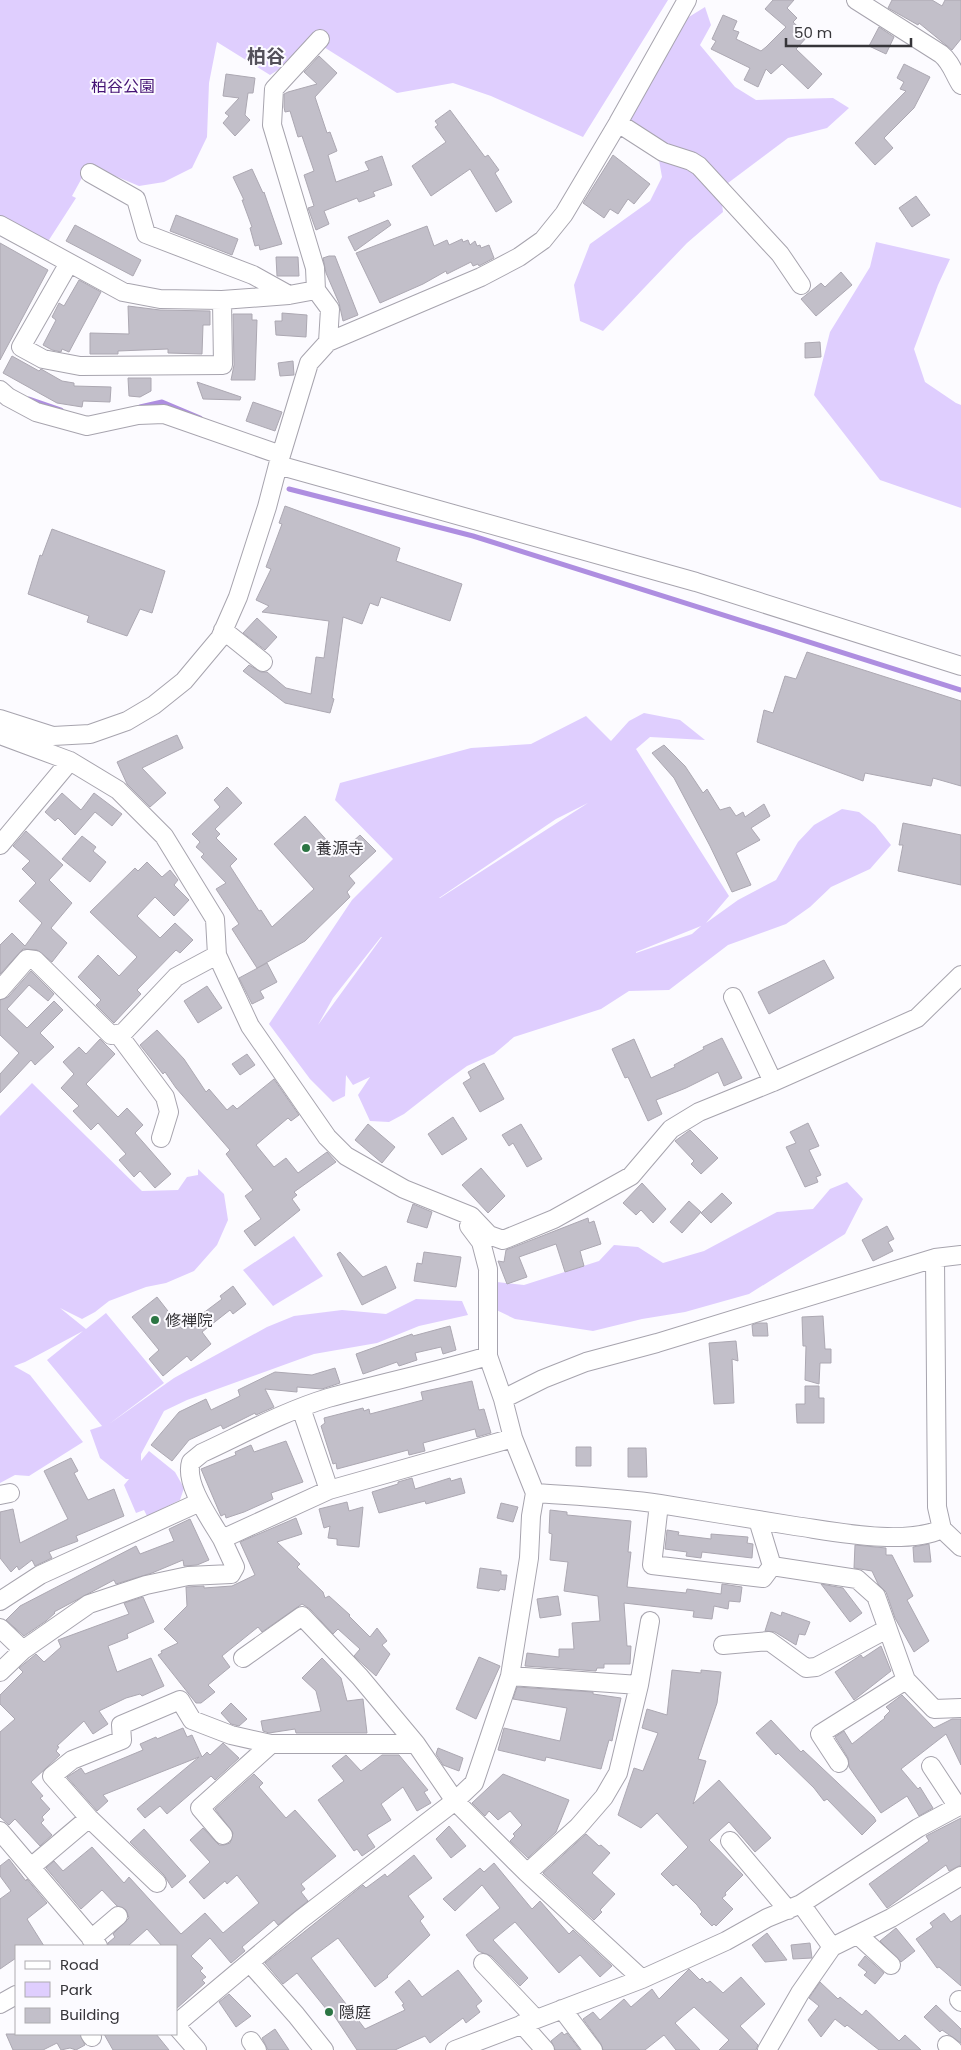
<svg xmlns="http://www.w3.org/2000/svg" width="961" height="2050" font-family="Poppins,'Noto Sans JP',sans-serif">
  <rect width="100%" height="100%" fill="#fcfbff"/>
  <path fill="#dfcefe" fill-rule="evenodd" d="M0,0H668L583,137L491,96L453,83L397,93L319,44L270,75L217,42L209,83L207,137L192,168L164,182L139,186L89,165L72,196L76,198L47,243L0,220Z
    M705,7L711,25L700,45L735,87L756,100L833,98L849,108L827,128L788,138L720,189L723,212L687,243L603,331L580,321L574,285L590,244L650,201L662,177L657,149L625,128L684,20Z
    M876,242L950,259L938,285L914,349L925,382L956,403L961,405V508L880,480L814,395L830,332L870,267Z
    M644,713L680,720L705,740L650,737L636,749L729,896L706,923L738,900L776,880L798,842L814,825L842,809L859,812L875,825L891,845L870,869L831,887L810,907L786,924L728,945L669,990L629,991L601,1009L514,1037L494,1054L467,1066L445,1082L404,1114L389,1122L370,1121L358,1095L370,1077L353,1085L346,1075L345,1096L333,1102L310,1079L269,1024L352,900L393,859L335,800L340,783L471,748L531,744L586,716L611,741L629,721ZM588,803L440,898H439L556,819ZM701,926L692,934L636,953V952ZM381,937H382L318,1025L333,998Z
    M32,1083L142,1191L178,1190L187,1177L198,1175V1169L224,1194L228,1220L217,1245L194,1271L166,1283L146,1287L109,1301L95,1312L82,1319L60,1308L86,1329L106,1313L164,1383L109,1424L174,1378L267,1327L294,1316L342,1310L386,1314L416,1299L462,1301L468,1315L419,1326L377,1343L314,1354L187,1400L164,1411L141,1454V1461L149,1451L175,1472L184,1488L180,1500L147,1516L144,1510L136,1513L124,1485L129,1479H126L100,1458L90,1430L102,1426L47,1360L83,1331L25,1362L14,1366L30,1375L83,1442L29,1476L15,1475L0,1483V1116Z
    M847,1182L863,1199L845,1234L749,1294L685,1312L642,1319L593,1331L515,1319L488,1306V1281L524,1285L599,1261L614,1245L638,1247L663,1263L704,1251L777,1212L813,1209L830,1189Z
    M294,1236L323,1276L273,1306L243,1270Z"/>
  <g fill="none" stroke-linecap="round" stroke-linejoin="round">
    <path stroke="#ae8ee0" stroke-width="5" d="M29,399L61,410
      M140,407L162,402L200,418
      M289,489L473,536L961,690"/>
  </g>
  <path fill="#c2bfc9" stroke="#aca8b2" d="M773,0H794L787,8L797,18L793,22L808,36L796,49L822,74L808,89L782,64L771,74L766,69L758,87L744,80L750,68L711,49L716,41L712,39L723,15L737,21L733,30L739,32L736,39L761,51L766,47L786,27L765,9Z
    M892,0H932L942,6L945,0H961V39L952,50L919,23L918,25L888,8Z
    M879,27L894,37L886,54L869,46Z
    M319,56L337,73L315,97L327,133L330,132L337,151L328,155L336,182L369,170L365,162L382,156L392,185L373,192L375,196L359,202L357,198L324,211L329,224L316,230L308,208L314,206L304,175L314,171L302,136L298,137L290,111L285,112L284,107V94L288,92L317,84L304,72Z
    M904,64L930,77L914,108L884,138L893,148L875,165L855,143L906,91L900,89L904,82L897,78Z
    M226,74L255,78L253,93H248L245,115L250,120L235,136L223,123L229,116L225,113L239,98L223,96Z
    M450,110L485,157L488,155L499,170L495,173L512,202L496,212L470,169L431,196L412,166L446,142L435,127L438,125L435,121Z
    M613,155L650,184L634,204L628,199L618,214L610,209L604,218L583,203Z
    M252,169L263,193L264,192L282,244L260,250L259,245L255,246L250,228L252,227L242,200H244L233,177Z
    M916,196L930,215L912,227L899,208Z
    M176,215L238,239L232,255L170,231Z
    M388,220L391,225L355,251L348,237Z
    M75,225L141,260L133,276L66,241Z
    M427,226L434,246L447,240L449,245L462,239L463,242L468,240L470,245L475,241L477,246L480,245L481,248L489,245L494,258L479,266L478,264L473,266L471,262L447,274L446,271L423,284L380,303L356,253Z
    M0,243L48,270L0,360Z
    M329,256H335L358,315L343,321L339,303L326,273L323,258Z
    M276,257H298L299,276H277Z
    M841,272L852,285L816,316L801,299L821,283L825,287Z
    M79,280L101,292L69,352L62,349L61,352L52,350L43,345L56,320L52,317L59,303L64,306Z
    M128,306L160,310L210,311V325H203L202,354L168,353V349L118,351V354H90V333L129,334Z
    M282,313L307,315L306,337L276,335L275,321H282Z
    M233,314H252V320H257L255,380H231L234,365Z
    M820,342L821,357L805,358V343Z
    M12,356L39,371L41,369L62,381L74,383V386L111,387L110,402L83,401L82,407L57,403L3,373Z
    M293,361L294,375L280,376L278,363Z
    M128,378H151V391L140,397L129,396Z
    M197,382L241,397L240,400L203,399Z
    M253,402L282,412L275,431L246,421Z
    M285,506L400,548L396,561L462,584L450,621L381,597L378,606L370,603L362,624L343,617L332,698L334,699L330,713L285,703L243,671L249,665L261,672H267L286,688L311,694L316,657L324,658L329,621L262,612L269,606L256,600L271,569L266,567L282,524L279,523Z
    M52,529L165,571L152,613L140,609L127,636L87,622L89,616L28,594L40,555L42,556Z
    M257,618L277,637L265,650L243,633Z
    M807,652L961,701V786L933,778L931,786L865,773L863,781L757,742L764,710L773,713L785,676L796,679Z
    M177,735L183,748L142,768L166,793L150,807L127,784L117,762Z
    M664,745L685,766L703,793L707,789L720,810L730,807L736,816L743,812L745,817L764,804L770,816L751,828L760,840L736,853L751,885L732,892L710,846L674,778L652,753Z
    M227,787L242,803L215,829L220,834L216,838L237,859L230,866L259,911L261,910L272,927L314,889L274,844L305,816L339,854L360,835L376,851L349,876L355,883L347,892L350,897L305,941L257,968L232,929L239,924L216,889L226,883L201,857L204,854L196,847L200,842L192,834L220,807L214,800Z
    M62,793L81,810L94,793L122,814L112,826L95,812L75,835L58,818L55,821L45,812Z
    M903,823L961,835V885L898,871L903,845H899Z
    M26,831L63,865L49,880L72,903L51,928L67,943L52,962L37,950L23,949L0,974V945L12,933L25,946L42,923L19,901L36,883L22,869L30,861L13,846Z
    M82,836L96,847L93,851L106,862L90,882L62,859Z
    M147,862L162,877L170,870L178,880L174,885L189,900L174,916L155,897L137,916L160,938L175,923L193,940L180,953L176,950L137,990L141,994L114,1023L96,1005L101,1000L78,977L98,955L119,976L137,957L90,912L135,868L138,871Z
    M824,960L834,978L769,1014L758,992Z
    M267,963L277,982L260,991L264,998L252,1004L239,978Z
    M31,971L54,994L48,1001L29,985L7,1009L27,1028L54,1001L63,1010L40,1033L54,1047L35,1065L31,1060L0,1093V1074L19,1053L0,1035V1000L8,997Z
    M207,986L222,1008L198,1023L184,1001Z
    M157,1030L184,1059L206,1092L209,1089L227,1110L233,1105L237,1109L274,1079L299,1115L291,1121L288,1118L256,1145L274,1167L286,1158L298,1173L327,1152L336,1162L294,1192L297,1195L292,1199L300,1210L255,1246L244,1231L261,1219L245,1196L253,1190L226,1154L230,1150L176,1088L165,1072L163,1074L140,1045Z
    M722,1038L742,1078L724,1086L718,1072L686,1088L656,1100L662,1114L648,1121L628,1077L625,1078L612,1049L634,1039L651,1078L675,1067L674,1065L704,1049L703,1047Z
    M100,1039L115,1054L86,1084L118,1117L127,1108L143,1125L135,1133L171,1174L155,1188L140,1171L134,1177L119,1160L126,1154L98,1123L91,1130L73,1111L79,1106L61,1088L74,1074L63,1062L79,1047L86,1054Z
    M247,1054L255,1065L240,1075L232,1064Z
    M484,1063L504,1099L480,1112L463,1083L471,1078L468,1072Z
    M453,1117L467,1139L442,1155L428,1134Z
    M808,1123L819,1146L809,1150L821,1175L816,1177L818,1182L805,1187L786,1147L796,1143L790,1132Z
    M368,1124L395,1147L382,1163L355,1140Z
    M521,1124L542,1159L527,1167L513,1143L509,1146L502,1135Z
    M690,1130L718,1158L701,1174L691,1164L694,1161L675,1141Z
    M481,1168L505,1196L488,1213L462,1185Z
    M642,1183L666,1209L653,1223L641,1210L636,1215L623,1203Z
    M722,1193L732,1203L711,1223L701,1213Z
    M689,1201L701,1212L682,1233L670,1222Z
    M413,1204L432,1212L427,1228L407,1222Z
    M588,1218L589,1223L594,1221L601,1244L580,1251L584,1266L565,1272L556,1244L519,1257L527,1277L507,1284L498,1261L504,1262L506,1250Z
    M887,1226L894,1239L888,1242L893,1251L873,1261L862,1240Z
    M340,1252L363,1277L386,1266L396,1288L362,1305L337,1254Z
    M424,1252L461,1257L456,1287L414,1281L417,1263L422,1264Z
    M233,1286L246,1304L233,1314L230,1310L202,1332L211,1344L191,1361L187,1356L163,1376L149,1359L159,1350L132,1317L157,1297L182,1329L222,1299L220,1296Z
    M823,1316L825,1349H831V1363H820L819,1384L805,1380L806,1346H803L802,1317Z
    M757,1323H767L768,1336H753L752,1325Z
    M450,1326L456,1350L443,1354L441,1347L415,1353L417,1360L399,1366L397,1362L363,1374L356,1354L412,1334L413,1336Z
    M736,1341L738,1361L732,1359L734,1403L714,1404L709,1343Z
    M335,1368L340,1383L322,1389L297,1387V1392L265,1389L274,1407L256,1415L255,1413L223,1429L221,1425L189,1440L172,1461L151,1445L179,1412L206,1399L211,1410L240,1396L238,1390L275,1372L312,1375Z
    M472,1381L479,1410L484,1409L491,1433L477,1437L475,1429L423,1443L425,1451L409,1455L408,1450L337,1469L336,1463L333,1464L321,1426L325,1423L324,1418L363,1408L364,1411L369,1409L370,1414L423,1400L421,1392Z
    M805,1386H819V1398H824V1423H797L796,1404H805Z
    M286,1441L303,1482L271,1493L273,1499L244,1512L226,1518L225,1514L221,1516L201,1469L236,1455L235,1452L251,1445L254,1452Z
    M576,1447H591V1466H576Z
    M628,1448H646L647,1477H628Z
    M71,1458L78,1471L74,1473L88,1500L114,1489L124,1516L76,1536L78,1541L49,1552L52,1558L35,1566L32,1560L19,1570L17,1566L11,1572L0,1558V1512L13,1509L20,1543L68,1519L44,1471Z
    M412,1478L415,1489L450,1478L451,1481L461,1478L465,1493L426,1504L425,1501L379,1513L372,1492L398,1484V1482Z
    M347,1502L349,1511L363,1507L359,1547L337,1545V1539L328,1538L330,1526L324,1528L319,1509Z
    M501,1503L518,1507L513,1522L497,1518Z
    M550,1510L567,1512V1515L631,1521L628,1552H631L627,1587L686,1593L687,1589L721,1594L722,1584L742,1587L740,1602L729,1601L728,1609L714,1606L712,1619L693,1617L694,1611L624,1603L627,1646H631L630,1664H604V1668H597L596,1671L525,1666L527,1653L559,1657V1649H574L572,1623L600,1621L598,1596L564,1591L568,1562L550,1560L552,1534L549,1533Z
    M296,1518L302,1534L277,1542L300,1564L297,1567L323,1592L325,1598L329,1596L350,1615L349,1616L370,1637L377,1628L387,1641L382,1645L390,1654L376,1676L354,1656L360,1649L338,1629L333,1634L310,1609L302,1604L262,1632L258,1627L222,1656L230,1667L208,1685L215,1692L201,1703H196L158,1655L162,1653L161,1651L178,1643L164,1629L187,1606L186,1587L204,1586V1588L232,1586L255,1575L240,1542Z
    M190,1519L209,1560L197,1565L184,1566L183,1560L152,1573L116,1584L114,1580L54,1612L55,1613L46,1621L24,1636L6,1620L20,1606L136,1546L140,1554L174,1541L169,1529Z
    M667,1530L679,1532L678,1535L711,1539V1534L748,1537L747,1543L753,1544L752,1558L702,1552L701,1558L686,1556L687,1552L665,1549Z
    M929,1544L931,1562H914L913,1547Z
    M855,1545L886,1548V1555H892L913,1596L907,1600L929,1641L914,1652L895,1618L886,1592L878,1584L872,1571L854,1568Z
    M480,1568L501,1571V1575H507L505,1590L500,1589L499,1591L477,1588Z
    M821,1584L843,1588L862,1613L850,1622Z
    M558,1596L561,1615L540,1618L537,1599Z
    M143,1597L154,1622L127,1634L128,1638L108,1646L117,1672L151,1658L164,1686L142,1696L140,1694L126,1698L99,1711L108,1724L93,1734L84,1721L57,1746L59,1747L56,1751L60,1755L31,1782L43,1796L40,1798L50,1809L42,1817L44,1820L41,1823L52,1835L40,1846L15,1819L9,1825L0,1817V1732L15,1719L0,1704V1695L23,1672L19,1668L36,1654L44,1662L61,1647L58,1640L129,1614L124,1603Z
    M771,1612L781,1616L782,1612L810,1622L805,1635L799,1634L796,1645L775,1632L765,1631Z
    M881,1646L891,1671L854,1700L835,1672L861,1655L863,1658Z
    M479,1657L500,1666L476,1719L456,1709Z
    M322,1658L341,1678L347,1701L363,1699L367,1733H296L295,1729L269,1733L263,1731L261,1721L321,1711L316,1691L302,1678Z
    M672,1670L701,1673V1670L721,1672L717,1703L698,1759L706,1761L693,1804L719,1780L771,1838L755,1852L729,1822L709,1840L743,1875L725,1893L726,1895L722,1898L733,1909L716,1926L714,1924L712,1926L700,1914L702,1912L697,1905L676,1884L673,1886L661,1874L688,1847L657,1813L641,1828L618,1815L634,1768L643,1771L658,1733L642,1728L647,1709L667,1715Z
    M517,1687L593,1692V1694L621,1698L612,1741L609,1740L601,1769L546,1757L545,1761L498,1750L504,1728L560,1741L567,1708L513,1699Z
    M902,1695L934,1728L952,1719H961V1765L946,1734L901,1769L918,1789L920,1787L933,1808L919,1816L907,1796L881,1813L849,1767L848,1758L835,1737L844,1731L852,1744L885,1718L884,1717L890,1711L886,1707Z
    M231,1703L247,1719L239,1726L231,1724L221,1713Z
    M771,1720L801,1752L803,1750L874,1817L876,1821L862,1835L827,1799L824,1801L814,1788L778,1753L776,1755L756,1733Z
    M183,1728L187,1737L192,1735L202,1757L207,1752L210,1755L223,1743L239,1758L215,1780L211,1776L167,1814L160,1806L145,1818L137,1809L199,1757L103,1795L108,1801L97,1811L67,1777L81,1768L85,1774L119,1760L143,1750L140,1744L156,1737L157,1739Z
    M438,1748L463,1758L459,1771L443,1765L436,1754Z
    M346,1755L361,1771L382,1755H399L428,1790L424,1792L431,1803L417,1811L403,1787L381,1804L391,1820L367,1835L375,1847L362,1856L357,1849L354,1851L318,1800L344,1781L332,1766Z
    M254,1774L263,1783L259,1787L286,1818L295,1810L336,1856L301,1884L305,1889L301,1892L308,1901L278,1925L274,1920L242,1947L245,1951L231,1963L210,1938L191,1956L203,1968L200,1971L206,1977L202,1980L205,1983L176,2009V1946H162L147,1929L128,1946H108V1943L115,1937L113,1934L129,1918L126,1910L117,1906L102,1890L81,1909L46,1868L54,1861L63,1871L92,1847L124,1883L129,1877L181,1934L205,1913L223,1933L259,1903L237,1875L227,1884L225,1881L204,1899L189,1882L210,1862L190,1840L203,1828L219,1845H224L230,1843L233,1833L215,1809Z
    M503,1774L569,1800L556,1832L528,1858L510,1841L515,1836L513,1834L522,1825L510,1811L498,1820L489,1811L485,1816L472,1803Z
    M961,1818V1865L949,1871L946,1865L887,1908L869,1884L929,1841L926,1836Z
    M449,1826L466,1846L451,1858L436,1839Z
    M144,1829L186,1876L172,1888L164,1875L130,1842Z
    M586,1834L599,1846L601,1845L610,1853L592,1873L615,1894L600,1910L602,1912L594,1920L543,1873Z
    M414,1855L432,1878L408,1896L424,1917L420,1921L430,1935L387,1976L388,1977L375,1987L338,1938L311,1958L365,2029L405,2010L402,2005L404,2004L395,1992L409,1980L422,1997L458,1970L482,2001L476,2006L480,2012L466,2023L463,2018L430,2043L425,2036L395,2050H357L329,2008L327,2010L297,1973L283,1984L265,1963L363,1885L366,1888L385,1874L387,1877Z
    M9,1859L26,1881L27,1879L47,1903L27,1919L44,1946H16V1958L0,1969V1899L11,1891L0,1876V1866Z
    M494,1863L532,1909L540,1901L569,1934L573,1930L612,1966L600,1977L580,1955L559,1973L515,1922L493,1940L528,1978L520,1986L491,1956L478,1951L466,1935L500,1908L482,1885L455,1911L443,1899L480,1868L484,1872Z
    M944,1913L951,1922L961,1915V1986L939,1967L937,1968L916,1939L933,1927L930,1923Z
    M896,1928L915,1951L901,1962L880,1941Z
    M767,1933L787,1960L765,1962L752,1945Z
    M810,1943L812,1958L793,1959L791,1945Z
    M865,1956L884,1973L875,1984L864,1975L867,1972L858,1965Z
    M689,1969L700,1980L702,1978L707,1983L710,1981L723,1993L741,1977L765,2004L740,2026L758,2045L756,2050H719L729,2040L694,2007L675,2023L700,2050H676L664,2035L645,2050H603L601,2044L583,2019L593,2012L600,2020L624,1999L631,2007L652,1989L659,1999Z
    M820,1982L838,1999L840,1997L862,2015L866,2010L899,2041L905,2035L921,2050H879L847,2025L845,2027L835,2019L821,2037L808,2020L819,2006L809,1998Z
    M229,1994L251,2016L236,2027L219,2002Z
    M936,2005L961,2029V2043L942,2030L940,2032L924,2017Z
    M275,2029L289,2050H268L262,2038Z
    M562,2032L564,2035L567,2033L580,2050H555L551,2041Z
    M6,2034H80L85,2045L76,2050L70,2048L61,2050L57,2043L43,2050H13Z
    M104,2034H156L169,2050H113Z"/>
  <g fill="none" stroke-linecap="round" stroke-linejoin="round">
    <defs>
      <path id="minor" d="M856,0L941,54C951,62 954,74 961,85
        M618,123L663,152L691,161L699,166L780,254L801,285
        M90,173L136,199L146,234L253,275L289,295
        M0,225L123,292L160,299L222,300L223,365L80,366L43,359L21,347L69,263
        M316,290L315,268L272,125L274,89L320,39
        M222,300L289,295L316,290L330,309L328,342
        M0,390L8,397L36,412L87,426L138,415L164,414L281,455
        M278,465L696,582L961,666
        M223,630L263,662
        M0,719L53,736L90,734L127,721L154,705L184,681L220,638L238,597L267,507L278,465L309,363L328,342L481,277L519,257L543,240L564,214L618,123L687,0
        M0,735L70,761L118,790L164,836L215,919L217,955L250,1026L327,1137L346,1156L404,1189L471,1216L489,1235L503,1240L554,1219L631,1176L671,1129L699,1112L773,1082L917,1018L961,975
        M0,845L70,761
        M0,990L27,959L35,960L111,1035L123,1033L176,977L217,955
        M733,997L773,1082
        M118,1034L165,1097L169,1112L161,1138
        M935,1258L937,1507L942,1529L961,1547
        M488,1356C435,1372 381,1383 328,1398C285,1411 243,1434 202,1453L191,1462C184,1484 211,1520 222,1539L329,1490L513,1438
        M503,1399L543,1379L586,1362L657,1343L935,1258L961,1255
        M301,1408L329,1490
        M535,1493C576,1496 619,1498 660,1504C705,1511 750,1519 795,1526C837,1532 904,1546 942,1529
        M0,1495L10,1493
        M659,1504L652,1565L763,1578L772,1566
        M758,1520L772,1566L857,1579L876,1596L906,1680L934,1709L961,1708
        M0,1601L40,1575L200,1502
        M0,1628L23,1650
        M723,1645L769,1641L806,1668L816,1667L887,1629
        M243,1658L302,1616L360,1677L416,1744L455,1801L527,1873L642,1979
        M0,1672L23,1650L89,1604L146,1585L188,1576L231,1574L235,1567L222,1539
        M510,1676L639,1685
        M839,1763L820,1734L906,1680
        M931,1766L958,1807
        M0,1831L98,1946
        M223,1835L200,1808L271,1744
        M730,1841L788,1910
        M31,1867L89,1818
        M527,1873L578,1827L604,1797L618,1773L639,1685L650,1621
        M157,1883L89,1818L52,1776L72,1760L122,1740L121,1725L180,1700L192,1720L231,1735L271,1744H416
        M801,1904L832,1947
        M858,1935L891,1965
        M91,1939L118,1916
        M250,1963L296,2015L324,2050
        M483,1963L535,2018
        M959,2000L961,2002
        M0,2004L16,1995
        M562,2009L593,2050
        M176,2024L300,1920L455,1801L474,1783L510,1676L529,1558L531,1516L535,1493L513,1438L503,1399L488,1356V1269L481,1242L469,1226
        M522,2024L545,2050
        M176,2026L197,2050
        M90,2034L92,2037
        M251,2041L257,2050
        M947,2045L953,2050
        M455,2050L642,1979L726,1941L767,1918L801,1904L918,1828L961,1805
        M767,2050L800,1993L832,1947L891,1918L961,1876"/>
    </defs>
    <use href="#minor" stroke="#a7a4ae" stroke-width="20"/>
    <use href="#minor" stroke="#fff" stroke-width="18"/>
  </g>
  <g fill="#2b7543" stroke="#fcfbff" stroke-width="2">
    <circle cx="306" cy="848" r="5"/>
    <circle cx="155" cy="1320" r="5"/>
    <circle cx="329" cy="2012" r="5"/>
  </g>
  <g text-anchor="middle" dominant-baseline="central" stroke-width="4" stroke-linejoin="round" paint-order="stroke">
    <g font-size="16" fill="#451375" stroke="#fcfbff">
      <text x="123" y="86">柏谷公園</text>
    </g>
    <g font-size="16" fill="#363539" stroke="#fcfbff" text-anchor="start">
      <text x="316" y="848">養源寺</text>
      <text x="165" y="1320">修禅院</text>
      <text x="339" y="2012">隠庭</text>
    </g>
    <g font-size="19" font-weight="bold" fill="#54515a" stroke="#fcfbff">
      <text x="266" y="56">柏谷</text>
    </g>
  </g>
  <rect x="15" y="1945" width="162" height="90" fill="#fcfbff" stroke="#adacb0"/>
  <rect x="25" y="1961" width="25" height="8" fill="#ffffff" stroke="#adacb0"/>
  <text x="60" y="1970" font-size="15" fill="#363539">Road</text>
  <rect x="25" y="1982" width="25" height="15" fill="#dfcefe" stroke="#adacb0"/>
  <text x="60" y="1995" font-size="15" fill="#363539">Park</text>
  <rect x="25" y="2008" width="25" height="15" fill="#c2bfc9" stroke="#adacb0"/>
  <text x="60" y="2020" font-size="15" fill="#363539">Building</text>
  <path d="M786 38v8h125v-8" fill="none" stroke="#363539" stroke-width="2.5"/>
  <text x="794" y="38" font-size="15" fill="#363539" stroke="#fcfbff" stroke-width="4" paint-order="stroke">50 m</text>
</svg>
